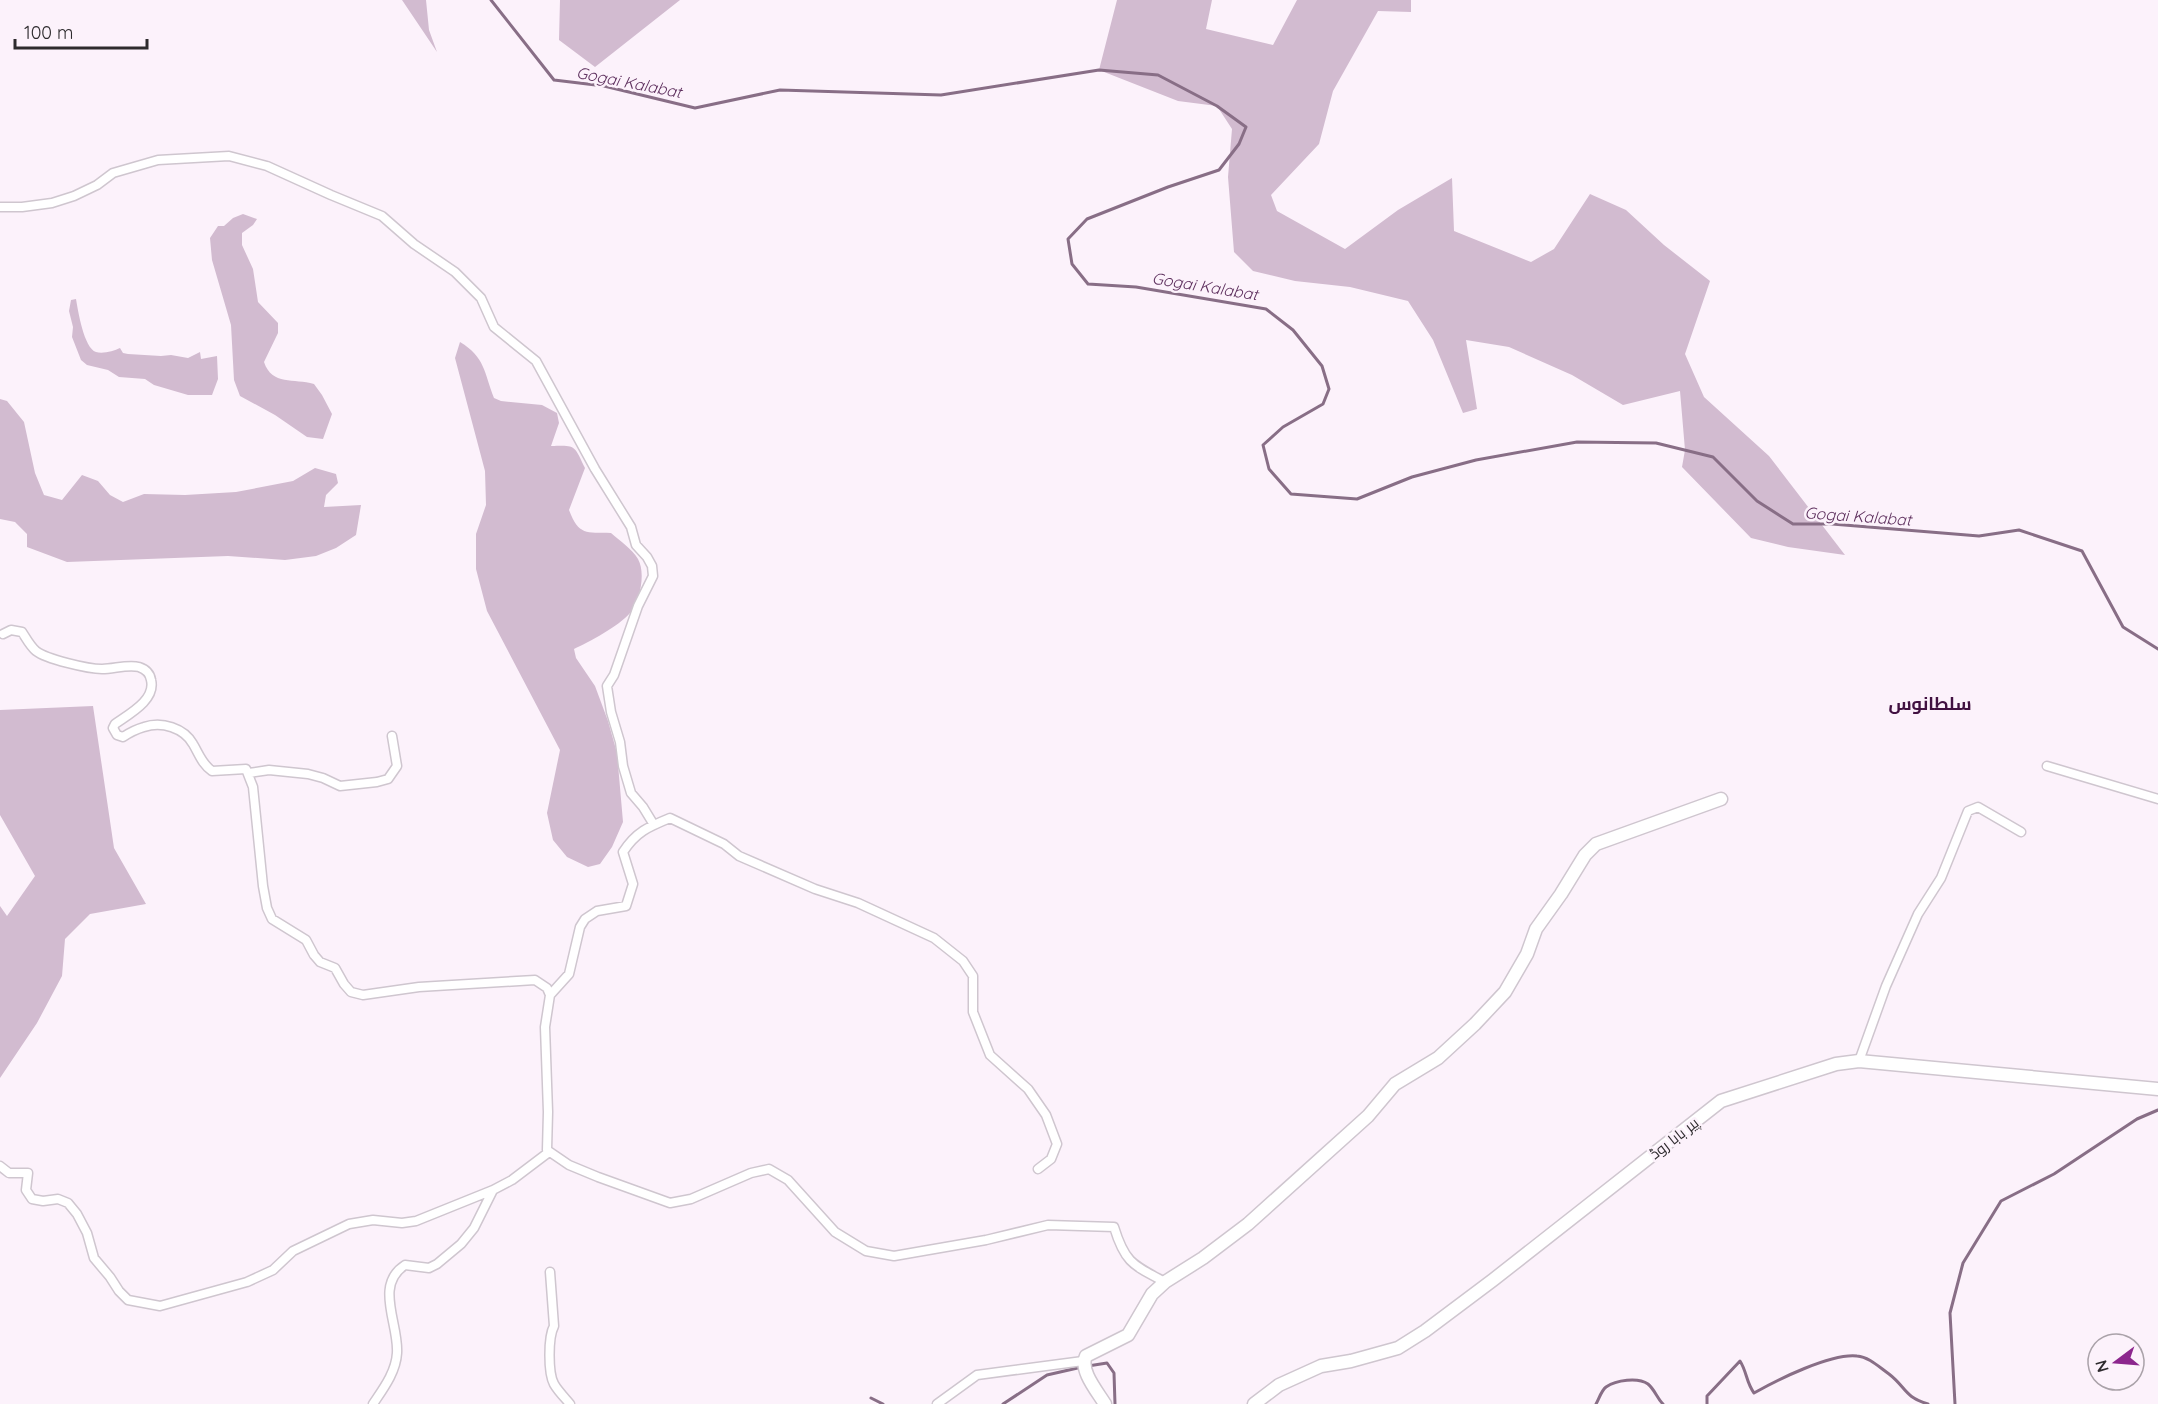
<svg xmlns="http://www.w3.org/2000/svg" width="2158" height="1404" font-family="Quicksand,Cairo,sans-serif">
  <rect width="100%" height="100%" fill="#fcf2fb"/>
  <path fill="#d2bbd0" d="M402,0H426L429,30L437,52Z
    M560,0H680L595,67L559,40Z
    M1117,0H1212L1206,29L1273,45L1297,0H1411V12L1378,11L1333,91L1319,144L1271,195L1277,211L1345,249L1398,210L1452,178L1454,231L1531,262L1554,249L1590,194L1626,210L1664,245L1710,281L1685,354L1704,397L1769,456L1845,555L1788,547L1751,538L1682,467L1685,450L1680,391L1623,405L1572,375L1509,347L1466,340L1477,409L1463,413L1433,340L1408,301L1350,287L1295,281L1253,271L1234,252L1228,177L1232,129L1217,106L1178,101L1099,70Z
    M243,214L257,219L253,225L242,233V245L253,269L258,302L278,323V333L264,362C272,386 294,378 314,384L322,395L332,414L323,439L307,437L275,415L240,396L234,380L231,325L212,260L210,238L218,226H224L233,218Z
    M76,299C78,311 84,348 96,352C103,354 114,351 120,348L123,353L128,354L161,356L171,355L188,358L200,352L201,359L217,356L218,379L212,395H188L154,385L145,379L119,377L108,370L87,365L81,360L72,337L73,327L69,311L71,300Z
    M460,342C485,357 484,372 494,398L501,401L542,405L557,413L559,423L551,446C576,445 574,445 585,468L569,510C579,536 586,532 611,533C620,541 632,549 638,559C646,573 640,601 630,613C619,626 589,642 574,649L576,658L595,686L608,721L617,753L623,822L612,847L600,864L588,867L567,857L553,840L547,813L560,750L487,611L476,569V534L486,505L485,471L455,358Z
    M0,399L7,401L24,422L35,473L44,495L62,500L82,475L98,481L110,495L123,502L144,494L185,495L236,492L293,481L315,468L336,474L338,483L326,495L324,507L361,505L356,535L336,548L316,556L285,560L228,556L67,562L27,547V534L15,522L0,519Z
    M93,706L114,848L146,904L90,914L65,939L62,976L37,1023L0,1078V906L7,916L35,876L0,815V710Z"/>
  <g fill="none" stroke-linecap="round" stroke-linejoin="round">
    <path stroke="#886e86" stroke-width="3" d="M491,0L554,80L604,86L695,108L780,90L941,95L1099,70L1158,75L1217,106L1246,127L1239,144L1219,170L1168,187L1087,219L1068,239L1072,264L1088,284L1136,287L1266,309L1293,330L1322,366L1329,389L1323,404L1283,427L1263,445L1269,469L1291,494L1357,499L1412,477L1476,460L1577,442L1656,443L1713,457L1757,501L1793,524H1832L1979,536L2019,530L2082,551L2123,627L2158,649
      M1088,1366L1107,1363L1114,1373L1115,1404
      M871,1398L883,1404
      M1003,1404L1047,1375L1082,1367
      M1596,1404C1599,1399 1601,1391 1606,1387C1616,1380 1638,1377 1648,1384C1655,1390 1657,1398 1663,1404
      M1707,1404V1396L1740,1361C1747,1372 1746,1382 1754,1393C1777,1380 1831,1353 1857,1356C1869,1357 1879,1367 1889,1374C1906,1387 1904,1397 1928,1404
      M1955,1404L1950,1313L1963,1263L2001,1201L2054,1174L2137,1119L2158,1110"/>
    <defs>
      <path id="street" d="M0,207H22L52,203L74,196L97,185L113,173L158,160L229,156L267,166L331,195L382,216L414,244L455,272L481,298L494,327L536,361L595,469L631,527L636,545L647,557L652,566L653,576L638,606L614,675L607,686L611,712L620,742L623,766L631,793L643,807L654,825
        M3,634L11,630L22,632C26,638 30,646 36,651C46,659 88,669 102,669C114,669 128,664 139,667C145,669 150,673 151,680C156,700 129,714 115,724L113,728L117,735L123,737C129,733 137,729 144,727C162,721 184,728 193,744C199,754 202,764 212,771L246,769L253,787L263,886L267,908L272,919L306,940L314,955L320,962L335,968L344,984L351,992L363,995L419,987L535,980L547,988L550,995L545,1027L548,1112L547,1150L569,1165L598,1177L670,1203L691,1199L751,1173L769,1169L788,1180L835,1232L866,1251L894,1256L986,1240L1048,1225L1114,1227C1125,1263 1133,1265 1165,1282
        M2047,766L2158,799
        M249,773L269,770L308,774L323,778L340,786L377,782L388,779L397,766L392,736
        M550,995L569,974L580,927L585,919L597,911L626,906L633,884L623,852C636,832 648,827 670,818L724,844L739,856L815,889L858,903L934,938L963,961L973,976V1012L990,1055L1028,1089L1046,1115L1057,1144L1051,1159L1038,1169
        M1859,1061L1886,986L1918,914L1941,878L1968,811L1978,807L2021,832
        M0,1166L9,1173H28L26,1190L32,1199L43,1201L58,1199L68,1203L77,1214L87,1233L94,1258L110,1277L119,1291L128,1300L160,1306L247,1282L273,1270L293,1251L349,1224L373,1220L402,1223L416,1221L493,1190
        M550,1272L554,1326C548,1337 548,1373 554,1384C558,1391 565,1398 570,1404
        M373,1404C383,1389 396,1372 397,1353C399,1324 374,1285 405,1265L429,1268L437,1264L461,1244L474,1228L493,1190L512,1180L549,1152
        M937,1404L977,1375L1083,1361"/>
      <path id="secondary" d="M1105,1404C1097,1391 1079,1370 1086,1356L1128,1335L1152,1294L1165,1282L1203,1258L1248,1224L1368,1116L1395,1084L1438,1058L1475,1024L1505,992L1527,954L1536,929L1561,894L1585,855L1596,844L1721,799
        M1254,1404L1279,1385L1321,1366L1351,1361L1398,1348L1425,1331L1493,1280L1721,1101L1836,1064L1859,1061L2158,1089"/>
    </defs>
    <use href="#street" stroke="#cfc6cf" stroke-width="11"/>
    <use href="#secondary" stroke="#cfc6cf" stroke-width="15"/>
    <use href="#street" stroke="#fff" stroke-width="8"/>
    <use href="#secondary" stroke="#fff" stroke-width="12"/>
  </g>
  <g text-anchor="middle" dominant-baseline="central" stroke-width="5" stroke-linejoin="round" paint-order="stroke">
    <g font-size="15" fill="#2e2b2e" stroke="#fcf2fb">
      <text transform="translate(1674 1138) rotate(-38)">پیر بابا روڈ</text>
    </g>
    <g font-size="16" font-style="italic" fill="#5e305e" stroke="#fcf2fb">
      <text transform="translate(629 82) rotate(11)">Gogai Kalabat</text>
      <text transform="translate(1205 286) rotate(9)">Gogai Kalabat</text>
      <text transform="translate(1858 516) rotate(4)">Gogai Kalabat</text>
    </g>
    <g font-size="18" font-weight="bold" fill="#411141" stroke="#fcf2fb">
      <text x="1930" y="703">سلطانوس</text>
    </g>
  </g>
  <g transform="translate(2116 1362) rotate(254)"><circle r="28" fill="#fcf2fb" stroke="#aaa2a9" stroke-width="1.5"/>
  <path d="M0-4.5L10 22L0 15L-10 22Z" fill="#8c268d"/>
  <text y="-9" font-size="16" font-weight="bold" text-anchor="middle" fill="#2e2b2e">N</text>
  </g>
  <path d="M15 39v9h132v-9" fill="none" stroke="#2e2b2e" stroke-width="3"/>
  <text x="24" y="39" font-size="18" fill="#2e2b2e" stroke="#fcf2fb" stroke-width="4.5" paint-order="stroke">100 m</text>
</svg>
